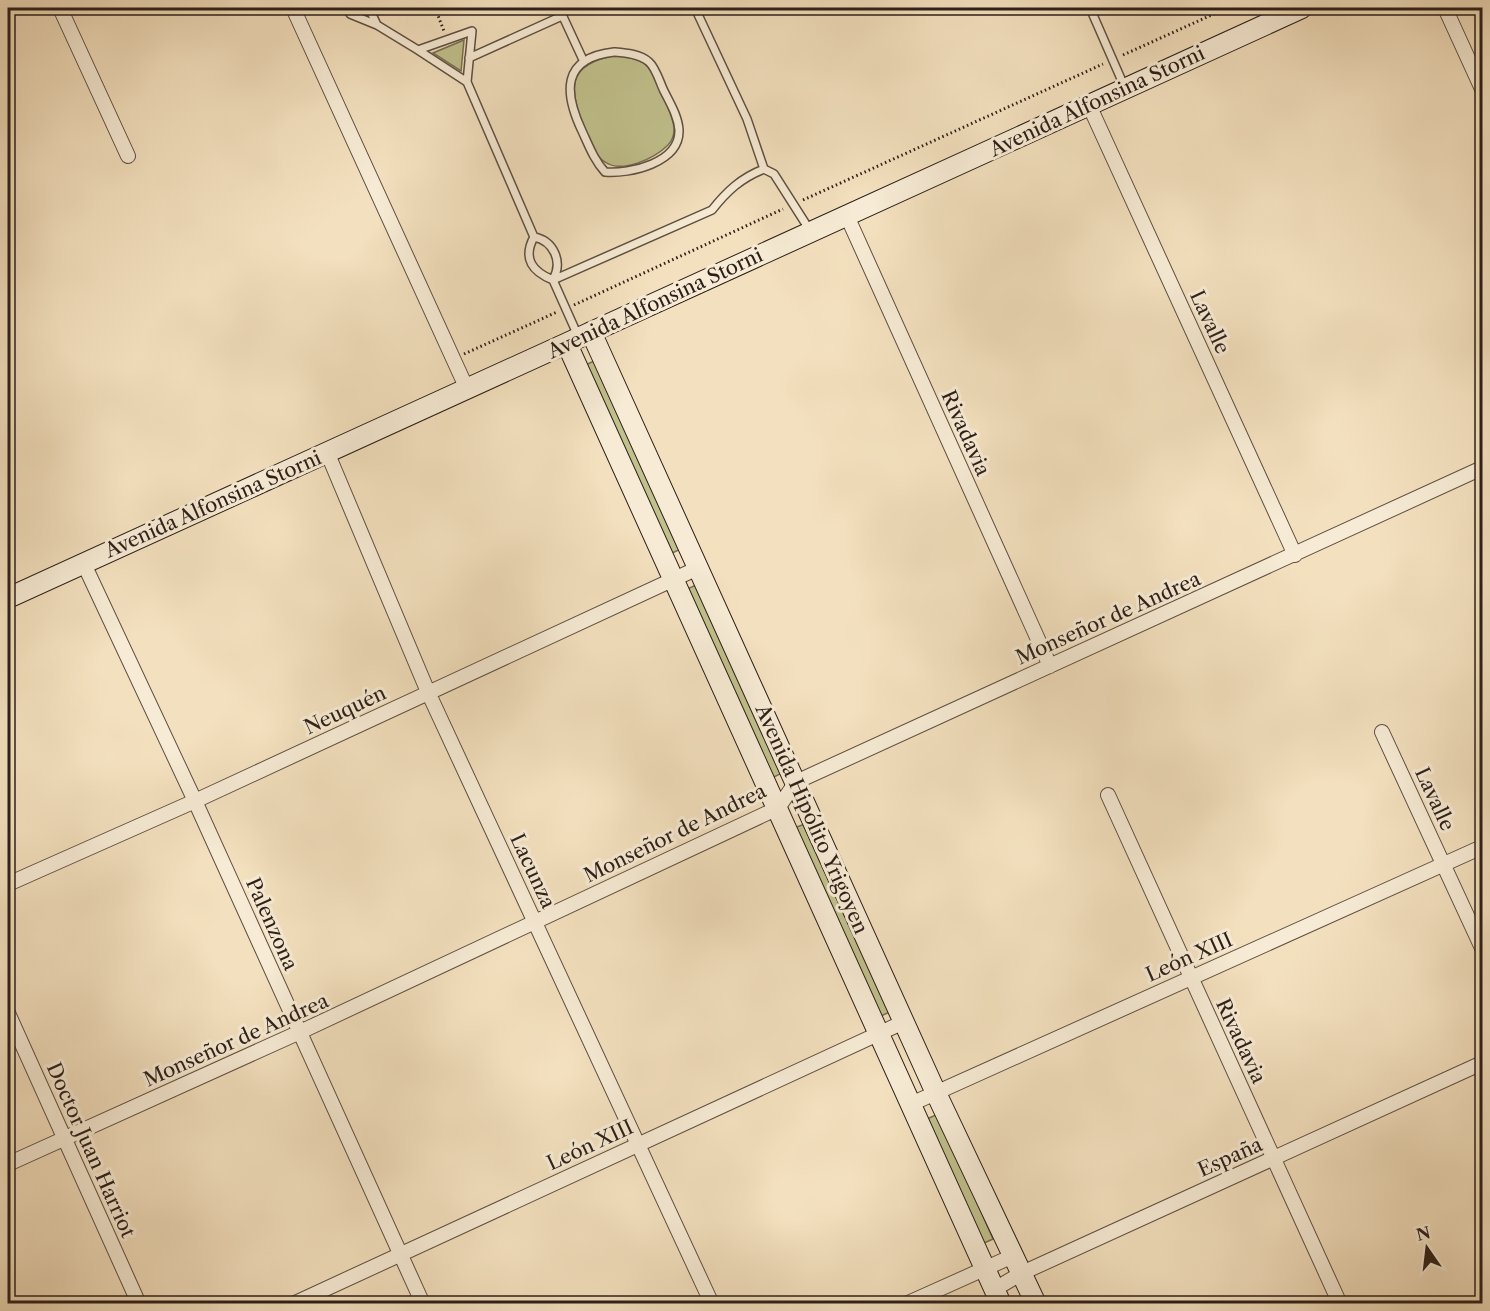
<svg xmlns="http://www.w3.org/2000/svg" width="1490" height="1311" font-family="'Libre Caslon Text',serif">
  <rect width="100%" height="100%" fill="#f3e0be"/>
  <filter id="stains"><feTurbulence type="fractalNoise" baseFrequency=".00333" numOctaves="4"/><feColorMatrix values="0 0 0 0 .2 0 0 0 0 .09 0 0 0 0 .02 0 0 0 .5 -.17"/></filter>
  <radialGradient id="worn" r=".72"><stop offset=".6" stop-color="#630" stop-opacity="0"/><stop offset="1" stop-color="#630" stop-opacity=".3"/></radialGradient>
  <path fill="#c1c18d" stroke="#767053" stroke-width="1.5" d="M464,40L461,71L433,53Z
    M617,55C627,57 640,59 647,66C655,74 674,118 674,129C674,135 672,141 668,145C655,158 622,174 605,162C595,156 591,141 586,131C568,90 565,64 617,55Z
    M594,361L681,549L670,554L583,366Z
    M696,585L782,773L772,778L685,590Z
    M805,824L892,1011L881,1016L794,828Z
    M938,1114L993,1239L982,1244L927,1119Z"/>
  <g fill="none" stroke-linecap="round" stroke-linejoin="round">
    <defs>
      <path id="lane" d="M348,8L350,14L377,25L418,50
        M369,8L377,25
        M559,8L584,62
        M695,8L747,119L764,169
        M1090,8L1125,88
        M614,52C626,53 640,54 649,62C656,68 660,83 664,91C670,103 678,116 679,130C680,163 630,174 605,172C594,160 589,146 582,131C564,93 561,58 614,52Z
        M469,58L562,16
        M467,82L418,50L472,31L467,82L534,237
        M553,279C563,262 554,241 534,237C522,259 533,272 553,280L578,336
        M553,280L712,210C727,191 741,178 764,169L774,174L809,229"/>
      <path id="street" d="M60,8L128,156
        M293,8L467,389
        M1445,8L1482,89
        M1089,105L1295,555
        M847,216L1050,666
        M327,452L428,692L712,1304
        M83,562L195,801L423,1304
        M1382,732L1482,948
        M1108,795L1340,1304
        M8,884L195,801L698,568
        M8,1013L139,1304
        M911,1104L1482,847
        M8,1164L300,1032L778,808L796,782L1482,468
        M995,1289L1022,1273L1482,1063
        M293,1304L904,1022
        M906,1304L1013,1256"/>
      <path id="secondary" d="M591,332L936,1093L1036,1304
        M567,344L1001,1304
        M8,598L1302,8"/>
    </defs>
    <use href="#lane" stroke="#5e4f42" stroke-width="10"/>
    <use href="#street" stroke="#5e4f42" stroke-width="16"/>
    <use href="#secondary" stroke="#2c1f19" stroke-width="22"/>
    <path stroke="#2c1f19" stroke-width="3" stroke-dasharray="1.5 3" stroke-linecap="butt" d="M435,8L444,31
      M1123,55L1227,8
      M803,200L1103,64
      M574,305L783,209
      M464,354L557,312"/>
    <use href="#lane" stroke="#f7ebd5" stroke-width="7"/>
    <use href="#street" stroke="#f7ebd5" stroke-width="14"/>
    <use href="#secondary" stroke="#f7ebd5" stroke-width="20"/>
  </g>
  <g text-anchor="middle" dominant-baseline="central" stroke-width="6" stroke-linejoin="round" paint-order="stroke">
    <g font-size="20" fill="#2c1f19" stroke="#f7ebd5">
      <text transform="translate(1097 101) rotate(-25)">Avenida Alfonsina Storni</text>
      <text transform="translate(655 303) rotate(-25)">Avenida Alfonsina Storni</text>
      <text transform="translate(1210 322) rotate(65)">Lavalle</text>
      <text transform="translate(966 433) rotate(66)">Rivadavia</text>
      <text transform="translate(213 504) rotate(-24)">Avenida Alfonsina Storni</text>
      <text transform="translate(1108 618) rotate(-24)">Monseñor de Andrea</text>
      <text transform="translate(345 710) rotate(-25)">Neuquén</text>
      <text transform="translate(1435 799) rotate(65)">Lavalle</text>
      <text transform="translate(812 819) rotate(66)">Avenida Hipólito Yrigoyen</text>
      <text transform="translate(675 833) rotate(-26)">Monseñor de Andrea</text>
      <text transform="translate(533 871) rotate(65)">Lacunza</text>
      <text transform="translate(272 924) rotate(66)">Palenzona</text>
      <text transform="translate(1189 957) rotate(-24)">León XIII</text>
      <text transform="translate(236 1040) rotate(-24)">Monseñor de Andrea</text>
      <text transform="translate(1241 1041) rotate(65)">Rivadavia</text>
      <text transform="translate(590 1145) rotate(-25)">León XIII</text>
      <text transform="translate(91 1150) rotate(66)">Doctor Juan Harriot</text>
      <text transform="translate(1230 1157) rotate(-24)">España</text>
    </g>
  </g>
  <rect width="1490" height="1311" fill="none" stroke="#f3e0be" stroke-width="30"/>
  <rect x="9" y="9" width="1472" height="1293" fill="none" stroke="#2c1f19" stroke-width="3"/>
  <rect x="15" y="15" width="1460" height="1281" fill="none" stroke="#2c1f19" stroke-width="1.5"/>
  <g transform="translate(1427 1248) rotate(346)" stroke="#f7ebd5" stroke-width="4.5" paint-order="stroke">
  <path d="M0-4.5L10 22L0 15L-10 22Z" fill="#2c1f19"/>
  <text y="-9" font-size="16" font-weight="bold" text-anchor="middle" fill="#2c1f19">N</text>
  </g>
  <rect width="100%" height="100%" filter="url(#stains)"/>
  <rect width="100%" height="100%" fill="url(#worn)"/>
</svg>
